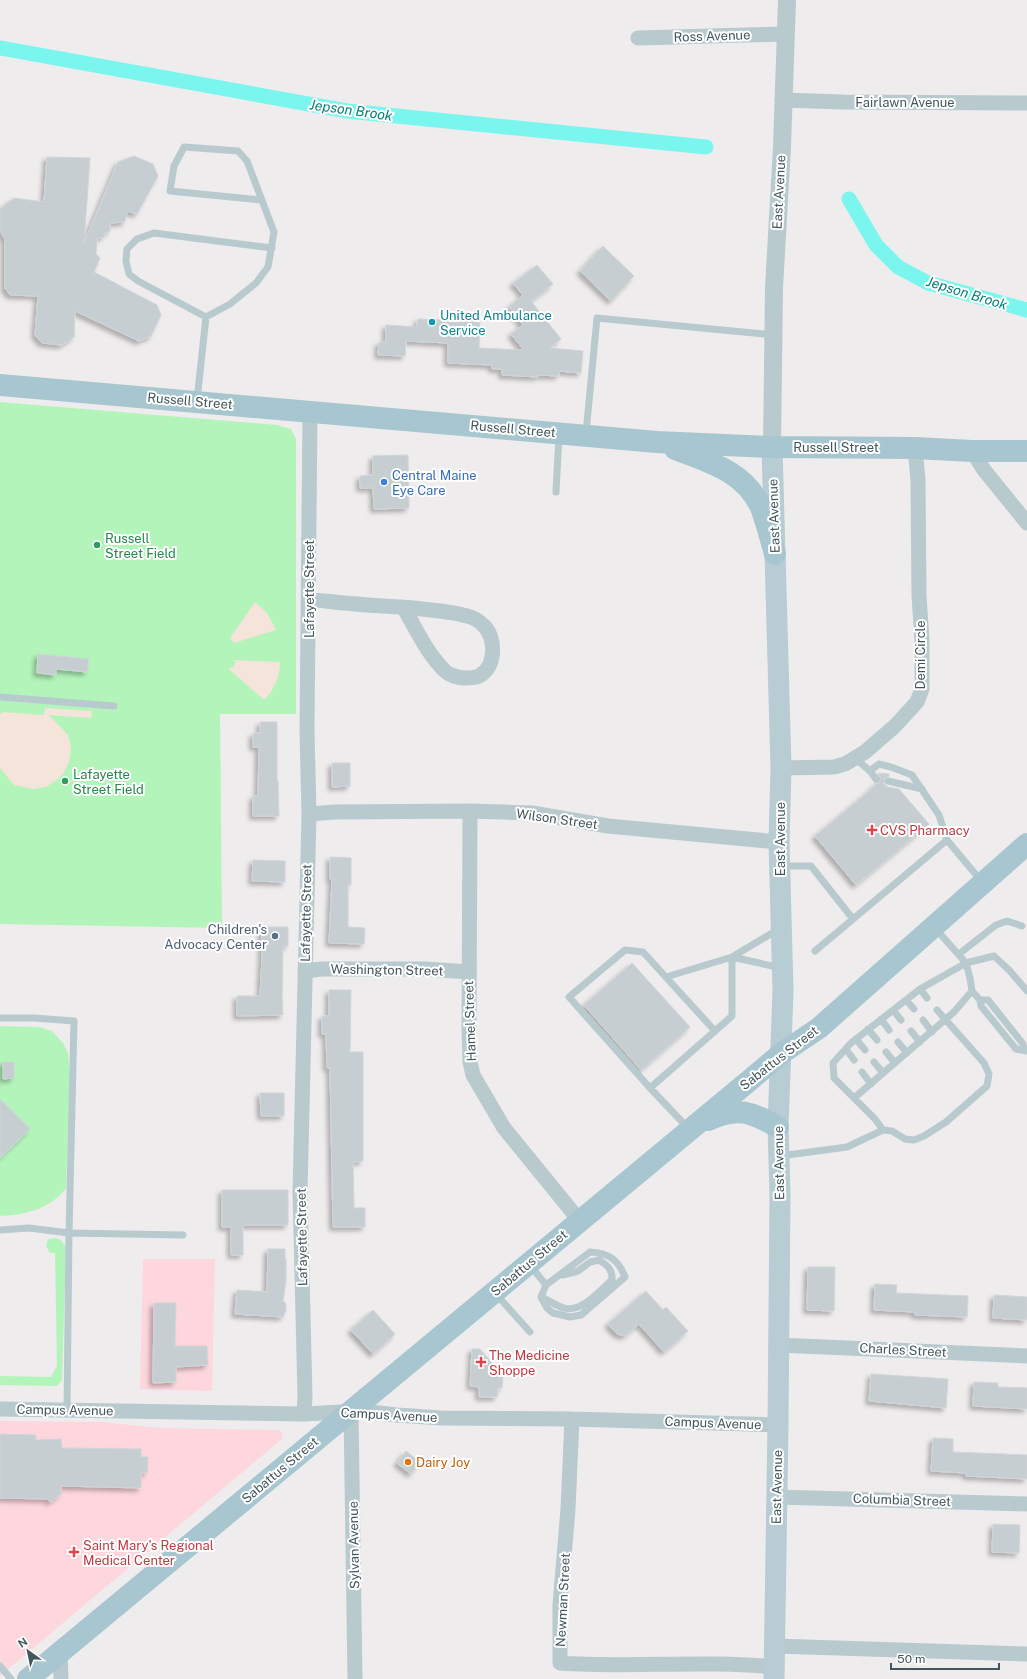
<svg xmlns="http://www.w3.org/2000/svg" width="1027" height="1679" font-family="'Public Sans',sans-serif">
  <defs>
    <filter id="shadow"><feDropShadow dx="-3.5" dy="3.5" stdDeviation="2" flood-color="#0004"/></filter>
  </defs>
  <rect width="100%" height="100%" fill="#efeced"/>
  <path fill="#fed7de" d="M143,1259H215L212,1391L140,1389Z
    M0,1421L102,1422L161,1428L277,1430L281,1431L283,1438L0,1676Z"/>
  <path fill="#b3f4bb" d="M0,402L277,425L291,429L296,439V714H220L222,928L0,924Z
    M0,1026L39,1027L52,1031L63,1043L68,1053L70,1075L66,1189C49,1209 26,1215 0,1216V1158L30,1129L5,1104L0,1109Z
    M56,1238L61,1240L66,1248L62,1380L57,1386L0,1385V1376L51,1377L57,1366L55,1253H50L46,1246L48,1239Z"/>
  <path fill="#f4e4d9" d="M255,602L267,613L276,630L234,643L230,638Z
    M233,660L280,662C280,676 275,689 264,700L229,669L230,667L233,668L236,662Z
    M45,708L92,711L91,718L49,715L68,735L71,748L69,762L63,774L58,779L46,787L33,789L14,785L0,768V714L3,712L44,715Z"/>
  <g fill="none" stroke-linecap="round" stroke-linejoin="round">
    <path stroke="#7bf6ef" stroke-width="15" d="M0,48L347,111L706,147
      M849,199L876,245L898,267L928,283L1027,310"/>
  </g>
  <path fill="#c7ced2" stroke="#cfd5d9" filter="url(#shadow)" d="M134,156L153,164L158,176L137,214L127,211L125,222L110,223V231L104,233V237L97,238L96,254L100,258L94,272L157,305L161,315L151,336L139,341L75,311L74,337L62,345L42,343L35,335L38,296L10,295L5,288V239L0,231V209L14,198L44,202L47,157L90,158L84,243L118,162Z
    M603,246L634,276L611,301L580,271Z
    M537,265L553,284L531,301L561,339L550,348L583,351L581,373L559,371V376L538,375V377L502,375V369H492V365L448,363V343L406,341L405,356L378,355L379,342H386V325L417,327L418,319L466,321V316L480,317L479,348L524,350L511,334L523,325L509,307L523,295L513,283Z
    M408,455L409,508L374,509L373,488H360V476L373,475V456Z
    M38,654L89,659L87,672L56,669V675L37,673Z
    M260,722H277V781H278L279,816H253V796H258L259,747H253V733H260Z
    M332,763H350V786L332,787Z
    M878,773L889,774V776L883,779L884,784L888,787L899,789L929,824L856,885L815,836L875,786V784L879,783L881,778Z
    M330,857L351,858V885H348V927L365,928L364,944L329,943L332,880L330,879Z
    M253,860L285,861V882L252,881Z
    M262,927H288V946H283L282,996L283,1015L237,1016V996H260L262,959Z
    M632,963L690,1027L641,1070L584,1005Z
    M329,990H351L350,1052H363V1161L353,1162L354,1208H365V1227H333L330,1068H327L326,1034H322V1016H329Z
    M3,1062H14V1078L3,1079Z
    M260,1093H284V1116H261Z
    M0,1099L30,1129L0,1158Z
    M222,1190H288V1225H243V1255H231V1227H222Z
    M268,1249H285V1259H286V1280L283,1301L286,1304V1310L283,1317L235,1314L237,1290L267,1292Z
    M808,1267H835L834,1311L807,1310Z
    M875,1284L897,1285L896,1293L968,1296L967,1317L915,1315V1312L874,1310Z
    M646,1291L663,1310L666,1307L688,1331L664,1352L639,1324L625,1336L617,1334L608,1324Z
    M994,1295L1027,1297V1320L993,1318Z
    M154,1303H176L175,1346H207L208,1365L176,1367V1382L153,1383Z
    M373,1310L395,1334L373,1354L351,1330Z
    M472,1349H480L503,1376L502,1388H498L497,1397H479V1387L470,1386Z
    M871,1374L948,1379L946,1408L869,1401Z
    M974,1382L998,1383V1387L1027,1388V1409L973,1406Z
    M0,1434L36,1435V1440L61,1439L62,1448L141,1449V1457H148L147,1473H141V1488L61,1486V1494L51,1502L47,1499L0,1498Z
    M933,1438L953,1439V1452L1027,1455V1479L966,1476V1473L931,1471Z
    M406,1451L420,1462L411,1474L397,1463Z
    M993,1524L1020,1525L1019,1553L992,1552Z"/>
  <g fill="none" stroke-linecap="round" stroke-linejoin="round">
    <path stroke="#b8cace" stroke-width="7" d="M206,317L138,281L129,274L126,261L127,249L137,239L154,233L272,248
      M197,400L206,317L230,304L256,283L268,267L274,232L247,161L238,151L184,147L174,166L170,191L262,200
      M586,433L597,318L774,335
      M556,492L559,435
      M0,697L114,706
      M856,759L870,771L876,779
      M870,771L879,764L891,767L912,775L939,815L947,840
      M888,781L922,789
      M781,866H811L853,919
      M815,951L947,840L982,882
      M959,954L996,925L1007,921L1022,926
      M732,957L781,968
      M666,977L732,957L779,929
      M920,989L927,998
      M972,991L980,1000L981,1006L1016,1049L1027,1051
      M906,1000L914,1009
      M980,1000H988L1023,1044L1024,1050
      M893,1010L901,1020
      M0,1018H34L74,1021L69,1233L29,1228L0,1230
      M881,1019L889,1030
      M923,1020L932,1032
      M868,1029L877,1040
      M911,1031L920,1042
      M856,1039L865,1050
      M898,1042L907,1053
      M846,1049L854,1060
      M886,1052L895,1063
      M874,1062L883,1073
      M862,1072L871,1084
      M650,1088L569,997L625,950L643,952L715,1031
      M854,1098L954,1012L972,991L970,978L966,963L994,956L1010,971L1027,991
      M688,1128L650,1088L732,1016V957
      M883,1130L892,1131L905,1139L914,1140L924,1136L946,1122L987,1086L989,1074L984,1063L937,1010
      M780,1156L847,1147L883,1130L875,1119L834,1078L833,1063L851,1043L920,989L966,963L935,928
      M590,1252C608,1253 618,1259 625,1277L581,1315L570,1317L553,1313L547,1308L541,1297L546,1285Z
      M530,1265L546,1285
      M496,1294L530,1332
      M541,1297C549,1300 556,1306 564,1308C582,1313 599,1291 612,1280C613,1270 607,1265 599,1260L590,1262L578,1271L563,1275
      M67,1410L69,1233L183,1235
      M0,1666L11,1679"/>
    <path stroke="#b8cace" stroke-width="15" d="M638,38L785,34
      M782,100L842,102L1027,103
      M972,451L984,470L1027,523
      M309,600C318,600 325,601 334,602C360,605 386,606 413,608C429,610 451,611 467,616C472,617 479,621 483,625C496,636 497,667 479,676C475,678 469,678 464,678C457,677 450,676 445,671C427,654 416,628 403,607
      M781,768L834,767L845,764L865,752L895,726L917,702L922,689V640L919,596L918,480L915,448
      M470,811L469,1028L470,1062L473,1075L504,1128L579,1220
      M309,814L335,812L470,811L532,813L608,826L779,842
      M305,971L322,969H425L469,972
      M778,1345L1027,1356
      M0,1409L304,1414L361,1411L397,1415L441,1418L572,1419L778,1425
      M351,1411L355,1679
      M304,1414L305,1396L300,1192L309,814L307,730L310,412
      M572,1419L568,1509L560,1605V1663C631,1668 703,1660 774,1667
      M777,1497L1027,1504
      M774,1646L1027,1654
      M60,1652L61,1679"/>
    <path stroke="#b8cace" stroke-width="18" d="M772,447L774,288L782,147L787,0"/>
    <path stroke="#b7ccd3" stroke-width="21" d="M772,447L781,768L779,842L783,991L778,1127L780,1195L778,1425L774,1679"/>
    <path stroke="#a8c6cf" stroke-width="22" d="M0,385L657,442L772,447L915,448L972,451H1027
      M675,449C709,462 747,472 762,510C767,525 771,540 775,554
      M708,1120C738,1106 751,1112 778,1127
      M28,1679L750,1080L782,1053L819,1028L1027,844"/>
  </g>
  <circle fill="#0f9aa8" stroke="#fff" stroke-width="1.5" cx="432" cy="322" r="4"/>
  <circle fill="#3f7fe0" stroke="#fff" stroke-width="1.5" cx="384" cy="482" r="4"/>
  <g fill="#2e9e5b" stroke="#fff" stroke-width="1.5">
    <circle cx="97" cy="545" r="4"/>
    <circle cx="65" cy="781" r="4"/>
  </g>
  <g fill="#e0444e" stroke="#fff" stroke-width="1.5">
    <path d="M870 824h4v4h4v4h-4v4h-4v-4h-4v-4h4z"/>
    <path d="M479 1356h4v4h4v4h-4v4h-4v-4h-4v-4h4z"/>
    <path d="M72 1546h4v4h4v4h-4v4h-4v-4h-4v-4h4z"/>
  </g>
  <circle fill="#5c6f8a" stroke="#fff" stroke-width="1.5" cx="275" cy="936" r="4"/>
  <circle fill="#e8710a" stroke="#fff" stroke-width="1.5" cx="408" cy="1462" r="4"/>
  <g text-anchor="middle" dominant-baseline="central" stroke-width="4" stroke-linejoin="round" paint-order="stroke">
    <g font-size="13" fill="#42565c" stroke="#fff">
      <text transform="translate(712 36) rotate(-2)">Ross Avenue</text>
      <text x="905" y="102">Fairlawn Avenue</text>
      <text transform="translate(779 192) rotate(-87)">East Avenue</text>
      <text transform="translate(190 401) rotate(5)">Russell Street</text>
      <text transform="translate(513 429) rotate(5)">Russell Street</text>
      <text x="836" y="447">Russell Street</text>
      <text transform="translate(774 516) rotate(-92)">East Avenue</text>
      <text transform="translate(309 589) rotate(-90)">Lafayette Street</text>
      <text transform="translate(920 655) rotate(-90)">Demi Circle</text>
      <text transform="translate(557 819) rotate(8)">Wilson Street</text>
      <text transform="translate(780 839) rotate(-90)">East Avenue</text>
      <text transform="translate(306 913) rotate(-89)">Lafayette Street</text>
      <text transform="translate(387 970) rotate(1)">Washington Street</text>
      <text transform="translate(470 1021) rotate(-92)">Hamel Street</text>
      <text transform="translate(779 1058) rotate(-38)">Sabattus Street</text>
      <text transform="translate(779 1163) rotate(-91)">East Avenue</text>
      <text transform="translate(302 1237) rotate(-91)">Lafayette Street</text>
      <text transform="translate(529 1263) rotate(-40)">Sabattus Street</text>
      <text transform="translate(903 1350) rotate(3)">Charles Street</text>
      <text transform="translate(65 1410) rotate(1)">Campus Avenue</text>
      <text transform="translate(389 1415) rotate(3)">Campus Avenue</text>
      <text transform="translate(713 1423) rotate(2)">Campus Avenue</text>
      <text transform="translate(280 1470) rotate(-40)">Sabattus Street</text>
      <text transform="translate(777 1487) rotate(-89)">East Avenue</text>
      <text transform="translate(902 1500) rotate(2)">Columbia Street</text>
      <text transform="translate(354 1545) rotate(-91)">Sylvan Avenue</text>
      <text transform="translate(563 1600) rotate(-87)">Newman Street</text>
    </g>
    <g font-size="13" fill="#0d838f" stroke="#fff" text-anchor="start">
      <text x="440" y="315">United Ambulance<tspan x="440" dy="15">Service</tspan></text>
    </g>
    <g font-size="13" fill="#366cbe" stroke="#fff" text-anchor="start">
      <text x="392" y="475">Central Maine<tspan x="392" dy="15">Eye Care</tspan></text>
    </g>
    <g font-size="13" fill="#27864d" stroke="#fff" text-anchor="start">
      <text x="105" y="538">Russell<tspan x="105" dy="15">Street Field</tspan></text>
      <text x="73" y="774">Lafayette<tspan x="73" dy="15">Street Field</tspan></text>
    </g>
    <g font-size="13" fill="#be3a42" stroke="#fff" text-anchor="start">
      <text x="880" y="830">CVS Pharmacy</text>
      <text x="489" y="1355">The Medicine<tspan x="489" dy="15">Shoppe</tspan></text>
      <text x="83" y="1545">Saint Mary's Regional<tspan x="83" dy="15">Medical Center</tspan></text>
    </g>
    <g font-size="13" fill="#4e5e75" stroke="#fff" text-anchor="end">
      <text x="267" y="929">Children's<tspan x="267" dy="15">Advocacy Center</tspan></text>
    </g>
    <g font-size="13" fill="#c56008" stroke="#fff" text-anchor="start">
      <text x="416" y="1462">Dairy Joy</text>
    </g>
    <g font-size="14" font-style="italic" fill="#05817a" stroke="#fff">
      <text transform="translate(351 110) rotate(8)">Jepson Brook</text>
      <text transform="translate(967 293) rotate(17)">Jepson Brook</text>
    </g>
  </g>
  <g transform="translate(28 1651) rotate(327)" stroke="#ffffff" stroke-width="3" paint-order="stroke">
  <path d="M0-3L7 15L0 10L-7 15Z" fill="#42565c"/>
  <text y="-6" font-size="11" font-weight="bold" text-anchor="middle" fill="#42565c">N</text>
  </g>
  <path d="M891 1663v6h108v-6" fill="none" stroke="#42565c" stroke-width="2"/>
  <text x="897" y="1663" font-size="12" fill="#42565c" stroke="#ffffff" stroke-width="3" paint-order="stroke">50 m</text>
</svg>
